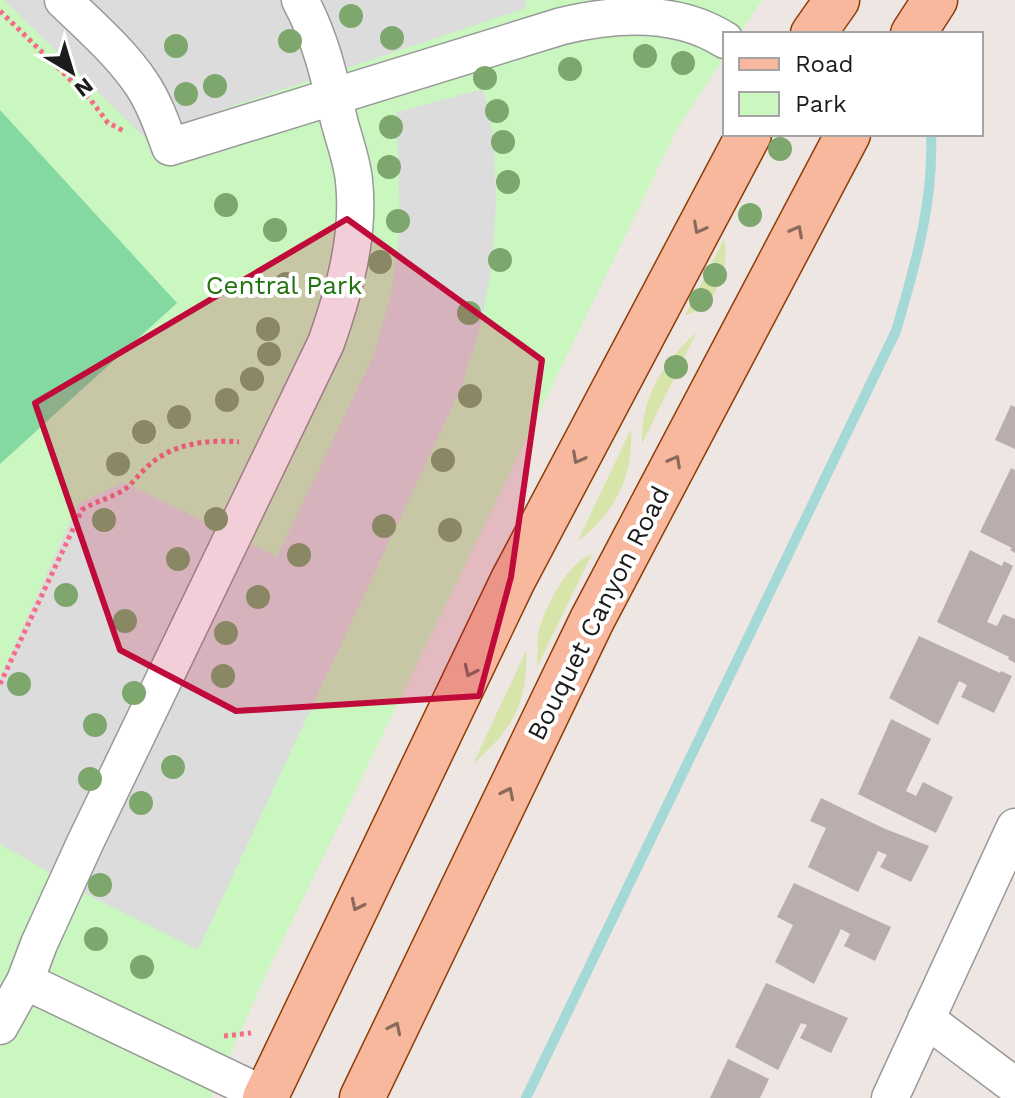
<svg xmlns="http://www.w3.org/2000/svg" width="1015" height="1098" font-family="'Work Sans',sans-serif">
  <rect width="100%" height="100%" fill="#ede6e2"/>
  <path fill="#d7e5aa" d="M724,239C730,268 717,308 685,315Z
    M696,333L642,444C640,400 663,362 696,333Z
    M631,429C633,477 616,512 578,541Z
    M592,554L537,667C538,657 537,645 538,635C543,611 567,562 592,554Z
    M526,651C528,703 512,730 473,764Z"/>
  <path fill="#caf6c0" d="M0,0H762L677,129L263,981L211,1098H0Z"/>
  <path fill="#83d9a1" d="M0,110L177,303L0,464Z"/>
  <path fill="#dcdcdc" d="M4,0H525L526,8L143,136Z
    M483,89L494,140L496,203L492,266L480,328L461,388L198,950L94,898L0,844V678L78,504L123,482L277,557L376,350L392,289L400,227L397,112Z"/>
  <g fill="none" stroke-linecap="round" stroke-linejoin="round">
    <path stroke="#a4d9d7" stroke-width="10" d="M526,1098L896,331C915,266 934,202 931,134"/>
  </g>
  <path fill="#b9aeac" d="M1011,405L1015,407V449L995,440Z
    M1011,468L1015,470V553L1010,550L1012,548L980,532Z
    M970,550L1002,566L1004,561L1013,566L987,622L997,626L1003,614L1015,619V663L1008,659L1009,657L937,622Z
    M919,636L1000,673L1001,671L1012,676L994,713L961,697L967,685L959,681L938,725L889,698Z
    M891,719L931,739L906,791L916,796L923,782L953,797L936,833L858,794Z
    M821,798L883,828L929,846L911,882L880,867L887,855L878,851L858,892L808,867L826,828L810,821Z
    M794,883L891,927L875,961L844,946L850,934L841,929L814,984L775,962L793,925L777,917Z
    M766,983L848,1018L831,1053L800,1038L807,1025L801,1023L778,1070L735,1047Z
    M728,1059L769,1079L760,1098H710Z"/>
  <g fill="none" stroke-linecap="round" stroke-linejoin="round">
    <defs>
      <path id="minor" d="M63,0C90,26 120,52 141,83C154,102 162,125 170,147L562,26C616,13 676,9 725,40
        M926,1019L1015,1086
        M0,1026L25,981
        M266,1096L25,981L39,944L85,843L326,343C344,292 360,236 354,181C352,159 343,138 338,116C329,75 320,37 300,0
        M890,1098L1015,827"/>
      <path id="major" d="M813,34L837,0
        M913,34L935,0
        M265,1098L513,580L749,134
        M362,1098L592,620L848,134"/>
    </defs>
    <use href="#minor" stroke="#999" stroke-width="39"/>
    <use href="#major" stroke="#8d3d07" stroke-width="47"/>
    <path stroke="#f36e84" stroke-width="5" stroke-dasharray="4 4" stroke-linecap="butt" d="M0,11L90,99L108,123L126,132
      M0,684L82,510C95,501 109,499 122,491C132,485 137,476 145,469C169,444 206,439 239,442
      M224,1036L251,1033"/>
    <use href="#minor" stroke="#fff" stroke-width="36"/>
    <use href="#major" stroke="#f7b89d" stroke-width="44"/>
  </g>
  <g fill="#7ea76e">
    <circle cx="351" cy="16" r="12"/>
    <circle cx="392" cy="38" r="12"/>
    <circle cx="290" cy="41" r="12"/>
    <circle cx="176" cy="46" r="12"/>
    <circle cx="645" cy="56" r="12"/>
    <circle cx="683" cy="63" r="12"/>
    <circle cx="570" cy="69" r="12"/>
    <circle cx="485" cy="78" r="12"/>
    <circle cx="215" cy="86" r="12"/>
    <circle cx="186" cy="94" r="12"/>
    <circle cx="497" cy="111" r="12"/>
    <circle cx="391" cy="127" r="12"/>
    <circle cx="503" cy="142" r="12"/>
    <circle cx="780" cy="149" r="12"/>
    <circle cx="389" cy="167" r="12"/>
    <circle cx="508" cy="182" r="12"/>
    <circle cx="226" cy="205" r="12"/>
    <circle cx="750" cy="215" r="12"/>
    <circle cx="398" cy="221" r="12"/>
    <circle cx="275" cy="230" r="12"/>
    <circle cx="500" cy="260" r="12"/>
    <circle cx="380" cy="262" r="12"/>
    <circle cx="715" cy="275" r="12"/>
    <circle cx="286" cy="284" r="12"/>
    <circle cx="701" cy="300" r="12"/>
    <circle cx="469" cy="313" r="12"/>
    <circle cx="268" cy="329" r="12"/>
    <circle cx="269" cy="354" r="12"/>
    <circle cx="676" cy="367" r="12"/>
    <circle cx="252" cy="379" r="12"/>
    <circle cx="470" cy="396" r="12"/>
    <circle cx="227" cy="400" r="12"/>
    <circle cx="179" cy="417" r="12"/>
    <circle cx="144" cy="432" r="12"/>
    <circle cx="443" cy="460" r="12"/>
    <circle cx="118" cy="464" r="12"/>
    <circle cx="216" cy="519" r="12"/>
    <circle cx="104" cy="520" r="12"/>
    <circle cx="384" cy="526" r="12"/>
    <circle cx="450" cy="530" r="12"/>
    <circle cx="299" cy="555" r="12"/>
    <circle cx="178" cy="559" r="12"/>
    <circle cx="66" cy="595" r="12"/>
    <circle cx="258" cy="597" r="12"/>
    <circle cx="125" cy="621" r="12"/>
    <circle cx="226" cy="633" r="12"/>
    <circle cx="223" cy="676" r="12"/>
    <circle cx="19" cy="684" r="12"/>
    <circle cx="134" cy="693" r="12"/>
    <circle cx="95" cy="725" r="12"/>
    <circle cx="173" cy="767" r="12"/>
    <circle cx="90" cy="779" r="12"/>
    <circle cx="141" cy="803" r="12"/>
    <circle cx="100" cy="885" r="12"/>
    <circle cx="96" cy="939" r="12"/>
    <circle cx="142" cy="967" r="12"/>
  </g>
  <defs><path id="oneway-chevron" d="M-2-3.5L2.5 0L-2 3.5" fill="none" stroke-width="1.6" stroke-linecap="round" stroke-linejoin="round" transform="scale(2)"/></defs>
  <g stroke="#8a6a5c">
    <use href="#oneway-chevron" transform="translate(699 228) rotate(118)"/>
    <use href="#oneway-chevron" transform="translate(797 231) rotate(-62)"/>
    <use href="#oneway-chevron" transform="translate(578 458) rotate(118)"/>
    <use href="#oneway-chevron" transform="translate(675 461) rotate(-62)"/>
    <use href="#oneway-chevron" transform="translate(470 671) rotate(116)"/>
    <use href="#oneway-chevron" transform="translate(508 793) rotate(-64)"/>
    <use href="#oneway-chevron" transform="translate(357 905) rotate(116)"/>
    <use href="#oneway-chevron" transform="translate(395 1028) rotate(-64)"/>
  </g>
  <path fill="#bf0a3a" fill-opacity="0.2" stroke="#bf0a3a" stroke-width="6" stroke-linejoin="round" d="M347,219L542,360L511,577L479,696L236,711L120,650L35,403Z"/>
  <g text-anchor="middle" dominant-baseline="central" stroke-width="8" stroke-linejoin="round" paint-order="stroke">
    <g font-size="26" fill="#237410" stroke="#fff">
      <text x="284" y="285">Central Park</text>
    </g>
    <g font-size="26" fill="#1c1c1c" stroke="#fff">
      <text transform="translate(598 613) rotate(-63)">Bouquet Canyon Road</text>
    </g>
  </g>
  <rect x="723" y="32" width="260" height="104" fill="#ffffff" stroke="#a4a4a4" stroke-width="2"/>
  <rect x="739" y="58" width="40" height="12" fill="#f7b89d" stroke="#a4a4a4" stroke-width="2"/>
  <text x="795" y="72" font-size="24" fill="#1c1c1c">Road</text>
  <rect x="739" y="92" width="40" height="24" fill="#caf6c0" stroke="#a4a4a4" stroke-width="2"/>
  <text x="795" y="112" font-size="24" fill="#1c1c1c">Park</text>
  <g transform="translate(72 72) rotate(142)" stroke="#ffffff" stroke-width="6" paint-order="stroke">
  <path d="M0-6L14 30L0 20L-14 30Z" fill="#1c1c1c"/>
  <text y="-12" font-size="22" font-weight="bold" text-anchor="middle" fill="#1c1c1c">N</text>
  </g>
</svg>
